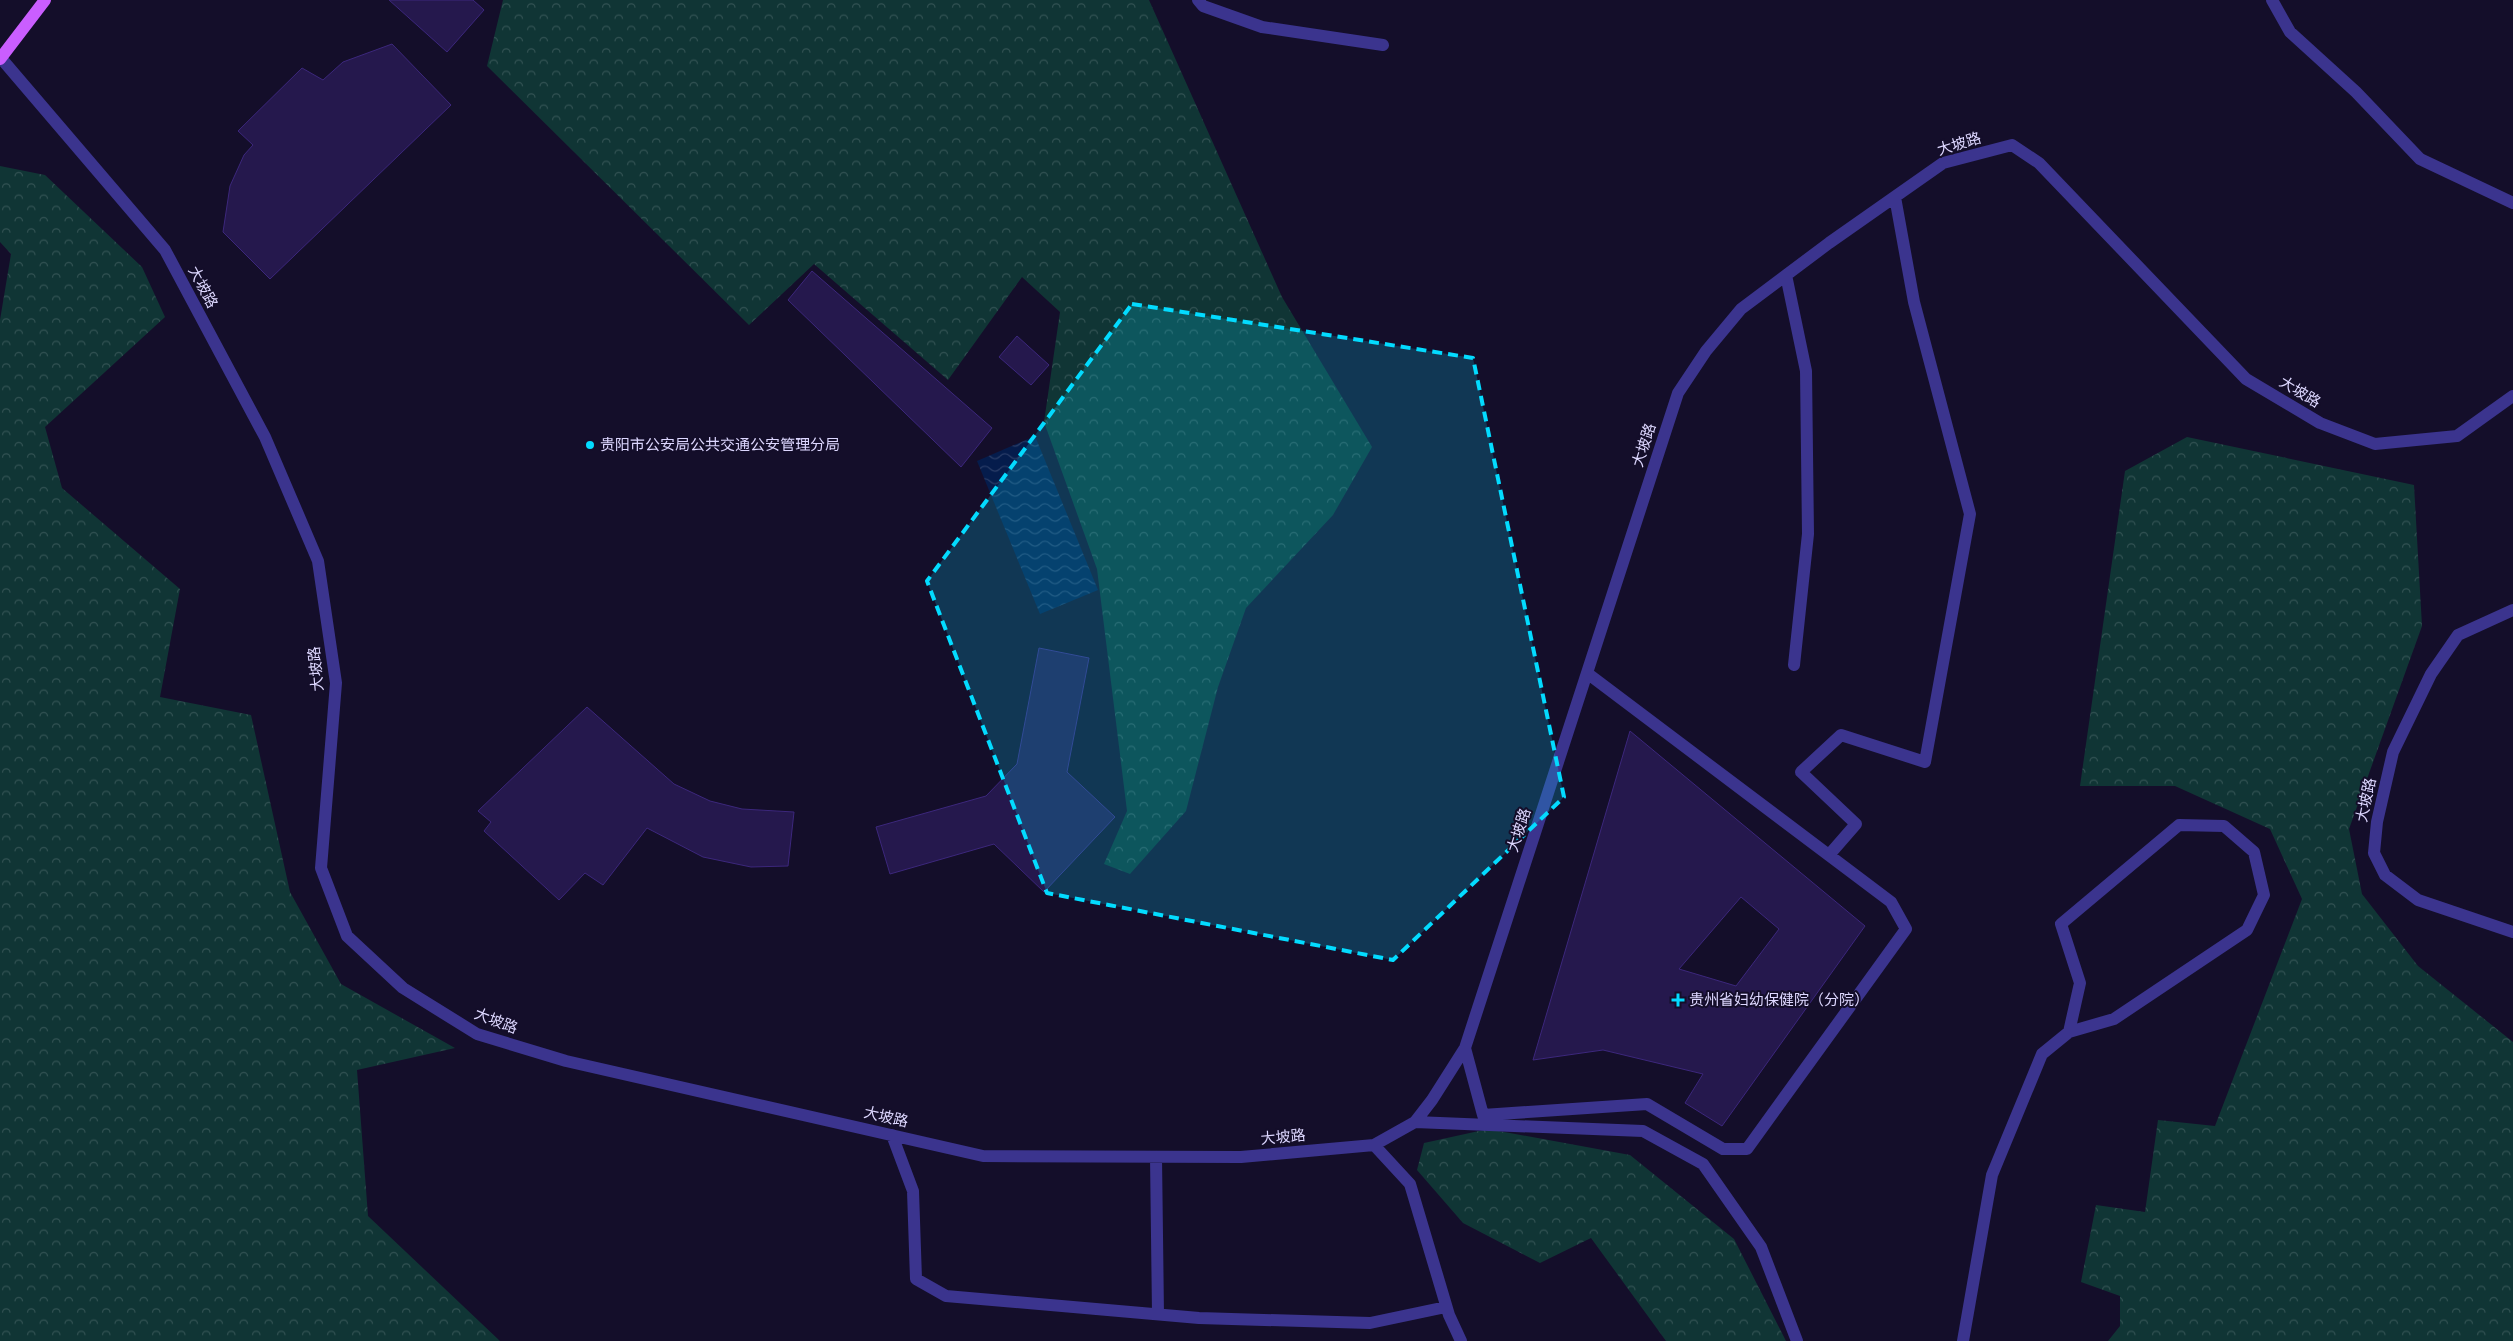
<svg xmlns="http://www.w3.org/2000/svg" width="2513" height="1341" font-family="'DejaVu Sans','Noto Sans SC',sans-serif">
  <defs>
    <pattern id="forest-crowns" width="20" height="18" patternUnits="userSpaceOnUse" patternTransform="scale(1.25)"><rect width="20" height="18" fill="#103535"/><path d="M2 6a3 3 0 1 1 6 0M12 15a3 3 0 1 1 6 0" fill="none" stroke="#325253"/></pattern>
    <pattern id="water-waves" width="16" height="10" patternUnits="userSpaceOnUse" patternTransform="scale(1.25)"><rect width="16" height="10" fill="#051c4c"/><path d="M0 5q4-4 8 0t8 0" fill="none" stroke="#293c67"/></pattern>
  </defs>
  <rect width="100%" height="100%" fill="#140e2a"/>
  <path fill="url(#forest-crowns)" d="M503,0H1149L1282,297L1372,447L1333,515L1246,608L1218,687L1186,811L1130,874L1104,864L1127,811L1097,569L1044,422L1060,312L1022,277L948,380L814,264L749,325L487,66Z
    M0,166L45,175L142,267L165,317L45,427L62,488L180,589L160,697L251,715L290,892L341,984L455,1048L357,1070L368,1216L500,1341H0V320L11,254L0,242Z
    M2187,437L2414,485L2422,626L2349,829L2362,894L2418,966L2513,1042V1341H2108L2120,1326V1296L2081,1282L2096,1205L2145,1212L2158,1120L2215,1126L2302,899L2270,829L2175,786H2080L2125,471Z
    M1488,1129L1630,1155L1734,1239L1786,1341H1666L1591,1238L1540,1263L1463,1223L1417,1170L1424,1143Z"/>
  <path fill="url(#water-waves)" d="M1035,436L1098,590L1040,614L977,461Z"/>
  <path fill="#25184d" stroke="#3c277c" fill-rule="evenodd" d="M389,0H473L484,10L447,52Z
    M392,44L451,105L270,279L223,232L230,186L244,155L253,145L238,131L302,68L323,80L343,62Z
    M812,271L992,428L961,467L788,300Z
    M1017,336L1049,365L1031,385L999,357Z
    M1039,648L1089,658L1067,772L1115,817L1044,892L994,844L890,874L876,827L986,796L1017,764Z
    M587,707L674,784L710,801L742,809L794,812L788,866L751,867L703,857L647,828L603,885L585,873L559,900L484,831L491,822L478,811Z
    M1630,731L1865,926L1722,1126L1685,1103L1703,1074L1603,1050L1533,1060ZM1741,897L1779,929L1736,986L1679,969Z"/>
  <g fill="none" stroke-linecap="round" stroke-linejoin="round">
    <path stroke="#3b348e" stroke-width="12" d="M1198,0L1203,6L1262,27L1383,45
      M2272,0L2290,32L2356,92L2420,159L2513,203
      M0,57L165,250L265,437L318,561L336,683L321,868L347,936L403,988L477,1034L566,1061L983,1156L1241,1157L1374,1145L1415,1122L1432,1100L1465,1048L1678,393L1706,351L1741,309L1829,243L1943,163L2012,145L2039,163L2246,379L2320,423L2375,444L2457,436L2513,396
      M1786,275L1806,371L1808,534L1794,665
      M2513,610L2458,635L2431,674L2393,752L2377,822L2374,853L2385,875L2418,900L2513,932
      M1829,855L1856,824L1801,772L1841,735L1925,762L1970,514L1914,302L1895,197
      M1465,1048L1483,1115L1647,1104L1723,1149H1747L1906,929L1891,902L1587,673
      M1415,1122L1643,1131L1703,1164L1761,1247L1797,1341
      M892,1135L913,1191L916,1279L946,1296L1199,1318L1370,1323L1446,1307
      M1374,1145L1410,1184L1449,1315L1461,1341
      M1156,1157L1158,1314
      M1963,1341L1992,1175L2042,1054L2069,1032L2114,1019L2247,930L2264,895L2254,852L2224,826L2179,825L2061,924L2080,983L2069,1032"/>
    <path stroke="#ca5eff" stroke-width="12" d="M0,59L45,0"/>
  </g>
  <path fill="#03dbff" fill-opacity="0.2" stroke="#03dbff" stroke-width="4" stroke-dasharray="10 6" stroke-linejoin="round" d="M1132,304L1473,358L1564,797L1393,960L1047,893L927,581Z"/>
  <g fill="#03dbff" stroke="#140e2a" stroke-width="2">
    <circle cx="590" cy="445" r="5"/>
    <path d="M1675.5 992.5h5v5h5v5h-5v5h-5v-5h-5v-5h5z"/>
  </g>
  <g text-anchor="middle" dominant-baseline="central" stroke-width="4" stroke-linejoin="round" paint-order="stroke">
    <g font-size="15" fill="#ddd7ff" stroke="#140e2a">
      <text transform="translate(1959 144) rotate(-17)">大坡路</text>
      <text transform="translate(203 287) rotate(62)">大坡路</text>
      <text transform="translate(2300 392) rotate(31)">大坡路</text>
      <text transform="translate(1644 445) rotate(-72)">大坡路</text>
      <text transform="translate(316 669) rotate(-95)">大坡路</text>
      <text transform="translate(2366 800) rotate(-78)">大坡路</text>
      <text transform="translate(1519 830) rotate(-72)">大坡路</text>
      <text transform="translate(496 1021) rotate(21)">大坡路</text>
      <text transform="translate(886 1117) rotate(13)">大坡路</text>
      <text transform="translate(1283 1137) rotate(-5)">大坡路</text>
    </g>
    <g font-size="15" fill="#ddd7ff" stroke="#140e2a" text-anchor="start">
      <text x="600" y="445">贵阳市公安局公共交通公安管理分局</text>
      <text x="1689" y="1000">贵州省妇幼保健院（分院）</text>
    </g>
  </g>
</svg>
